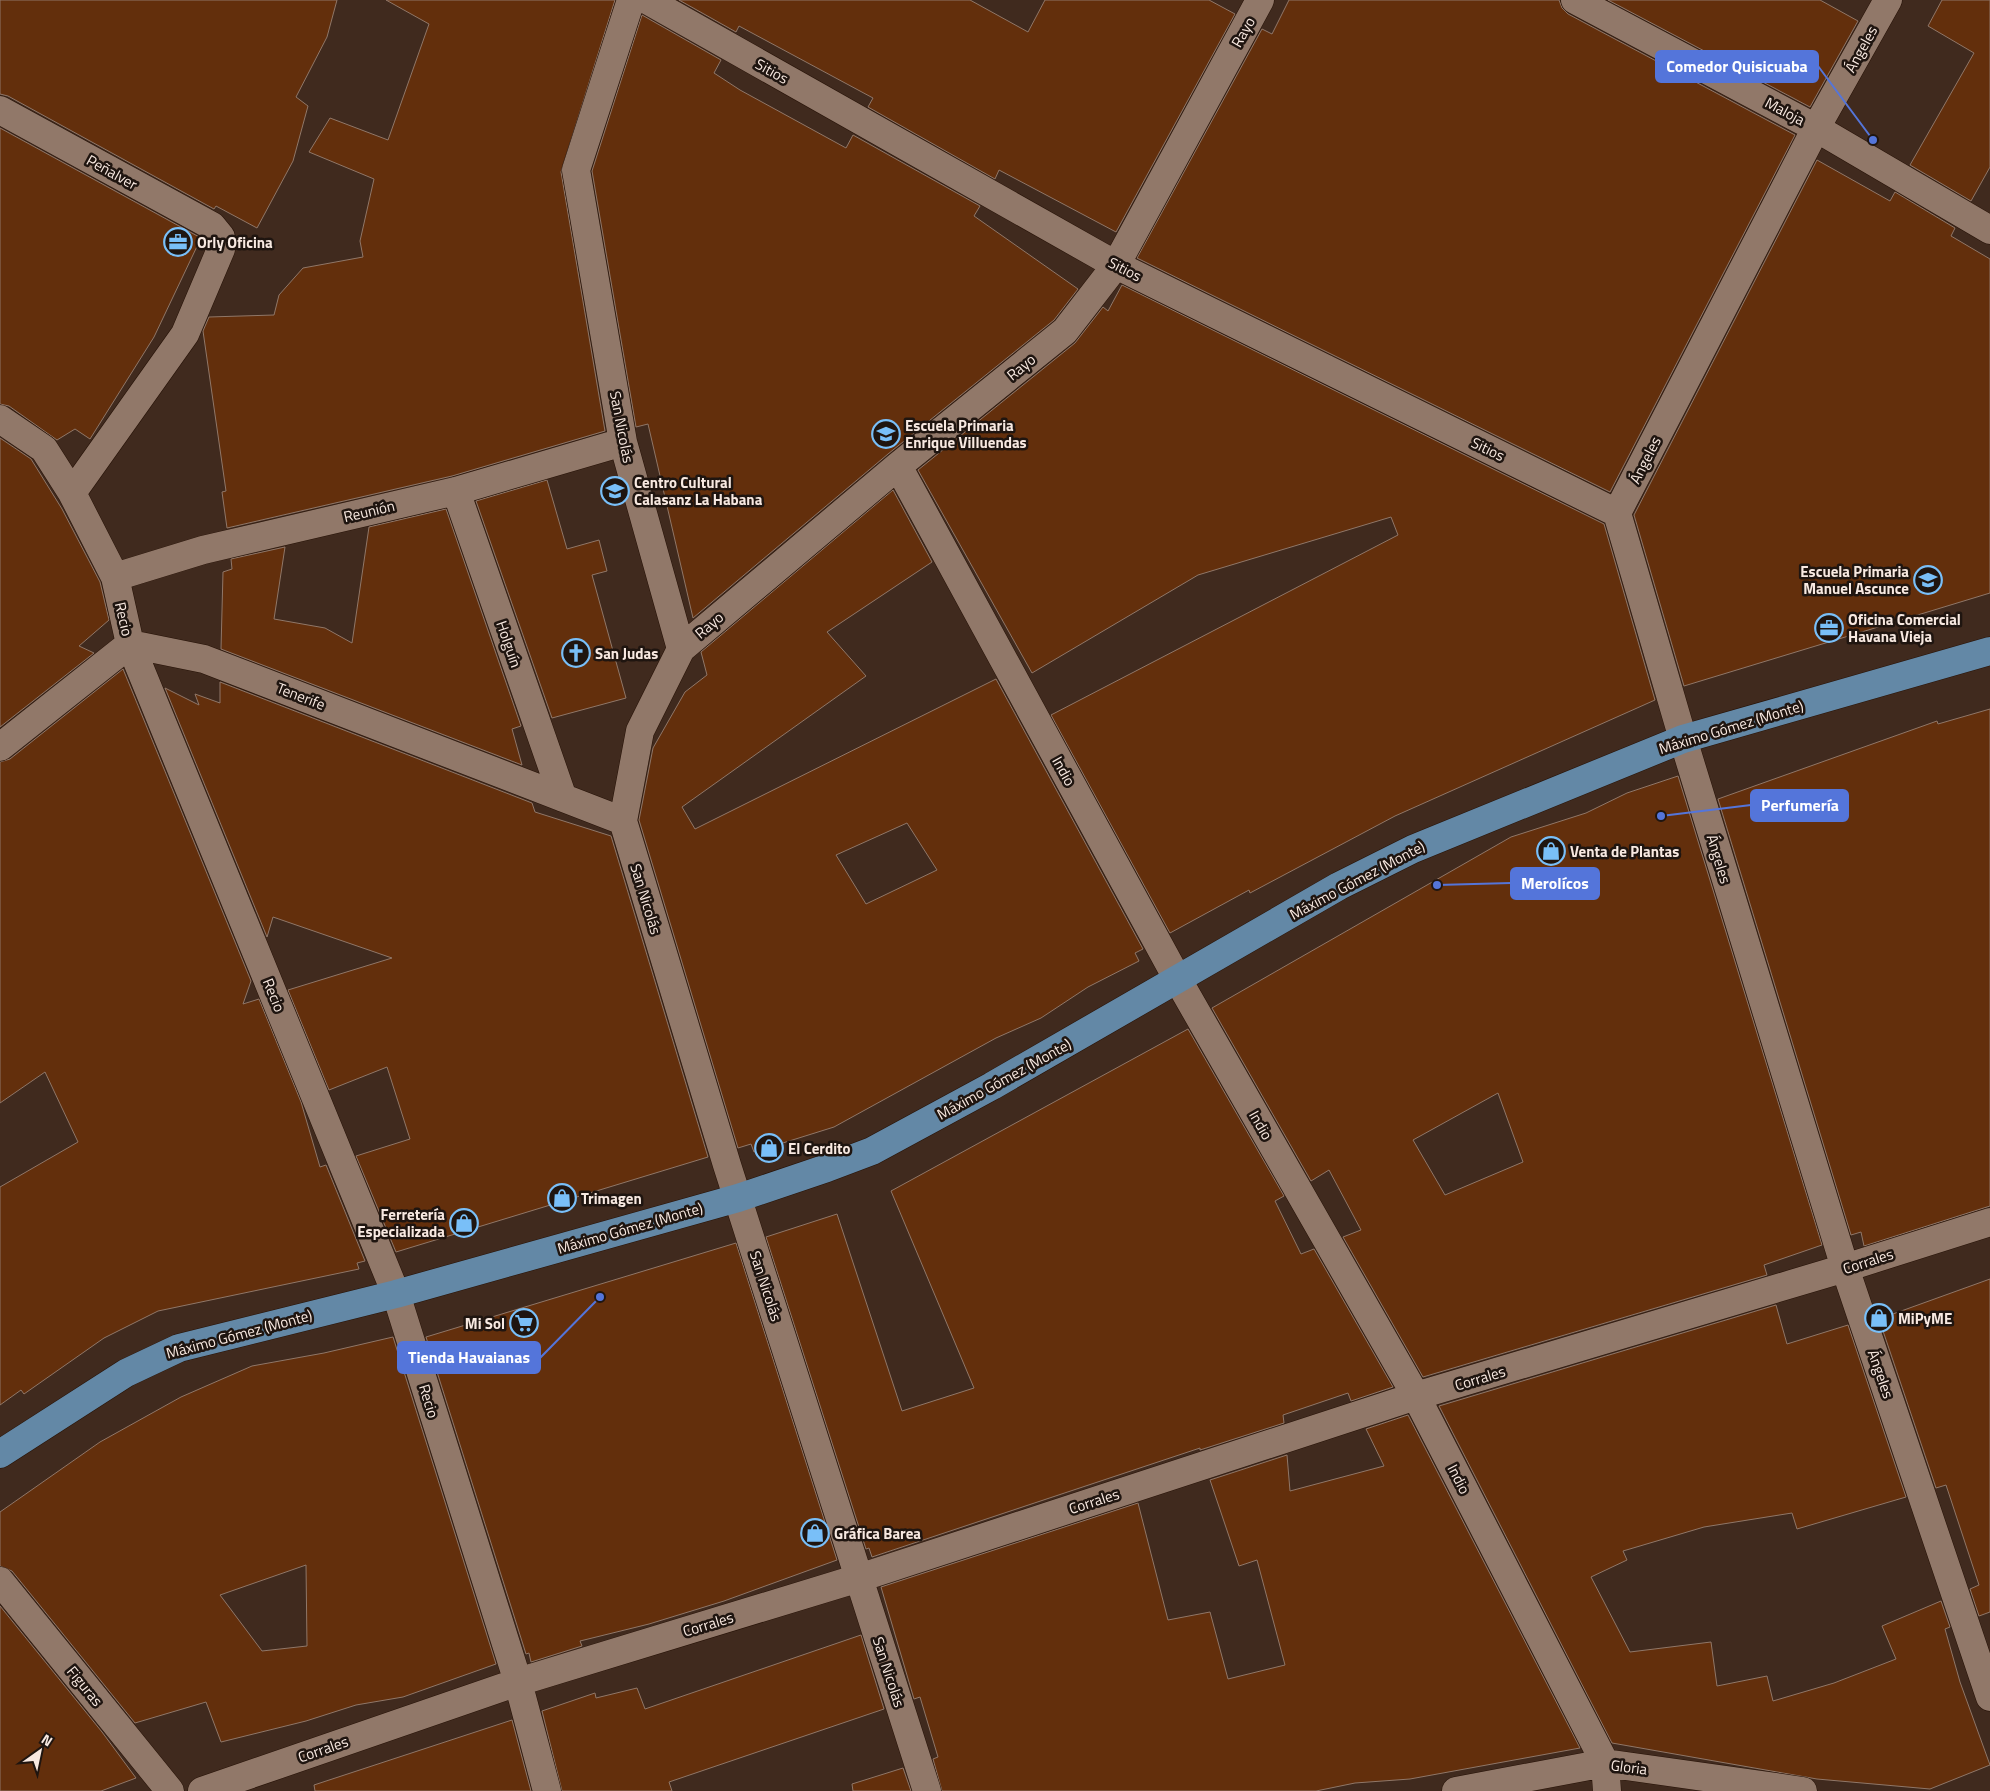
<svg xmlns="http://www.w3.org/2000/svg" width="1990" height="1791" font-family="'Titillium Web',sans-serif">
  <rect width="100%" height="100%" fill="#402a1e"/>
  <path fill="#632f0c" stroke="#907768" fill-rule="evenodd" d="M0,0H337L327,37L296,97L308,106L293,161L257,228L216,206L214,209L8,96L0,94Z
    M386,0H615L561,172L605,431L452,476L227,528L222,492L226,491L203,331L209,317L274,315L279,295L303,268L363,257L360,241L374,179L309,152L330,118L388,140L429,24Z
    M679,0H970L1028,32L1045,0H1209L1235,14L1116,232L999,170L995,179L868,107L873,98L739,26L736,32Z
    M1289,0H1559L1562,8L1568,14L1795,135L1610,492L1137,258L1262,29L1272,34Z
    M1608,0H1820L1858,21L1810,107Z
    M1942,0H1990V167L1971,201L1910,165L1974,53L1928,26Z
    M642,15L721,60L714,73L740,90L846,148L853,135L980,206L974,216L1078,289L1054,320L888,454L693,618L648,424L636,427L592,171Z
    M0,128L201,238L154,337L90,439L75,429L57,440L9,406L0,404Z
    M1817,160L1890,201L1895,192L1955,228L1951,236L1990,259V593L1684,686L1634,515Z
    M1122,285L1604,524L1655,700L1395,816L1250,893L1249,890L1170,933L1051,715L1398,535L1391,517L1198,575L1032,673L918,470L1075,343L1103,307L1108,311Z
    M0,438L31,459L62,509L100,582L109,620L79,646L94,653L0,727Z
    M547,480L567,549L599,540L607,571L592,575L626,698L552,718L476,501Z
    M893,490L932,562L827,632L866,676L682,807L695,829L996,679L1143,949L1135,953L1139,961L1088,987L1041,1018L996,1038L834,1127L754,1152L751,1144L738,1148L639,820L653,748L685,692L707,675L701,652ZM907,823L937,870L866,904L836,855Z
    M446,509L521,726L512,729L522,765L221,649L223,572L232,569L231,559L285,547L274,619L325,628L352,643L369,527Z
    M123,669L251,981L243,1004L259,999L301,1102L320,1167L326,1165L365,1261L357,1263L359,1269L158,1311L104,1338L24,1394L21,1390L0,1405V1187L78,1142L45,1072L0,1103V762L10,759Z
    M220,682L532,803L535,812L611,836L708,1157L396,1252L356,1156L410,1139L387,1067L329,1090L288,990L392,958L273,917L267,937L165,688L199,705L195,694L220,703Z
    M1990,709V1206L1864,1246L1861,1232L1851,1235L1718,799L1937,721L1938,724Z
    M1678,776L1822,1245L1764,1265L1767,1275L1423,1377L1343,1237L1361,1230L1329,1170L1311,1181L1212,1008L1511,837L1586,813L1627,793ZM1498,1093L1523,1162L1445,1195L1413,1140Z
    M1188,1029L1284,1196L1275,1201L1301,1254L1314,1249L1393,1387L1351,1401L1348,1393L1283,1415L1284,1423L1200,1450V1448L872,1557L869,1548L866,1549L766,1237L837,1214L902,1411L974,1388L891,1191Z
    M736,1243L837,1560L724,1601L649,1624L580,1641L582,1646L531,1662L529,1653L526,1654L426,1337Z
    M1990,1279V1612L1979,1616L1970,1589L1979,1585L1946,1485L1936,1488L1879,1319Z
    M1776,1305L1787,1344L1848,1325L1906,1497L1797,1529L1792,1513L1704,1527L1623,1551L1627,1560L1591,1577L1630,1652L1711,1642L1717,1686L1767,1676L1773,1701L1834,1683L1896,1659L1882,1626L1941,1601L1950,1627L1945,1629L1960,1682L1990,1765L1930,1789L1817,1779L1612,1743L1439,1406Z
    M393,1337L496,1664L403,1697L356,1705L306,1721L221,1742L206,1702L135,1723L12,1571L0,1566V1512L100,1442L181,1397L252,1366L324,1353ZM306,1565L307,1646L262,1651L220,1595Z
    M1408,1415L1580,1748L1410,1779L1355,1783L1316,1791H942L933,1759L938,1757L920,1697L914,1699L881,1587L1138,1503L1168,1620L1210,1612L1228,1679L1285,1665L1257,1560L1239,1566L1210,1480L1287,1455L1290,1491L1384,1466L1366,1429Z
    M0,1606L102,1732L136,1778L101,1791H0Z
    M861,1635L884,1709L669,1782L672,1791H562L542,1711L595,1693L596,1698L637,1688L645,1709Z
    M512,1720L531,1791H315L314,1785Z
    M903,1768L911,1791H853L852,1784Z"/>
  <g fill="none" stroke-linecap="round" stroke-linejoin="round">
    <defs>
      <path id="minor" d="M631,0L576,170L623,442L681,649L640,731L623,821L727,1165L927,1791
        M647,0L1116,265L1617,513
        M1575,0L1816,128L1990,230
        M1888,0L1816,128L1617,513L1683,739L1845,1268L1990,1697
        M0,110L212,226L221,237V249L185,334L72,493
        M0,419L44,449L72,493L115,577L130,644L396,1294L518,1682L547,1791
        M898,466L1178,980L1416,1396L1605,1763L1607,1791
        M456,491L563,798
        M115,577L203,550L456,491L623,442
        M681,649L898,466L1065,331L1116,265L1260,0
        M0,747L130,644L204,659L623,821
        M0,1581L170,1791
        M202,1791L518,1682L859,1578L1416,1396L1845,1268L1990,1222
        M1456,1791L1605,1763L1803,1791"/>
      <path id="primary" d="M0,1454L126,1373L179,1348L396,1294L738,1198L827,1168L872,1151L992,1086L1339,886L1413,849L1683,739L1990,651"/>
    </defs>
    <use href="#minor" stroke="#261207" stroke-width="29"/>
    <use href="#primary" stroke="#261207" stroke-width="29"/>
    <use href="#minor" stroke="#917869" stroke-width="28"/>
    <use href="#primary" stroke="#6388a6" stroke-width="28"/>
  </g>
  <defs>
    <symbol id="office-ring" viewBox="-11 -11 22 22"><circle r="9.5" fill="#1f1510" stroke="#79bff8" stroke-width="1.5"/><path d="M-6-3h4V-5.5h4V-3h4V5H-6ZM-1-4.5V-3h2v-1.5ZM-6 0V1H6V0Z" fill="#79bff8"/></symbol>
    <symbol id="school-ring" viewBox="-11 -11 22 22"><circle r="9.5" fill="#1f1510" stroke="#79bff8" stroke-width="1.5"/><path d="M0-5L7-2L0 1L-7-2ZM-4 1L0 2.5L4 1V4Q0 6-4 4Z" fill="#79bff8"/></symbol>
    <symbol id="church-ring" viewBox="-11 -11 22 22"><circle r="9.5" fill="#1f1510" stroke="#79bff8" stroke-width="1.5"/><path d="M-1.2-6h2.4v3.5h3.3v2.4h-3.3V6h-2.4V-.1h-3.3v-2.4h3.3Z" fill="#79bff8"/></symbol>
    <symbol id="shop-ring" viewBox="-11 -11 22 22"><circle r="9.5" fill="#1f1510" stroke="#79bff8" stroke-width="1.5"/><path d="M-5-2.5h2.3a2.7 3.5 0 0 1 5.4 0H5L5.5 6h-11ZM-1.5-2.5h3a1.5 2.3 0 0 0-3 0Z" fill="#79bff8"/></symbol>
    <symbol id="supermarket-ring" viewBox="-11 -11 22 22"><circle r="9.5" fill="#1f1510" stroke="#79bff8" stroke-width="1.5"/><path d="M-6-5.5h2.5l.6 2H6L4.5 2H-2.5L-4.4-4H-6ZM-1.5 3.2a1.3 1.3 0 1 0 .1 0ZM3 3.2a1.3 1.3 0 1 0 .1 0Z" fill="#79bff8"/></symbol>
  </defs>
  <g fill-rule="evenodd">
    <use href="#office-ring" x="162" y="226" width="32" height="32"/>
    <use href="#school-ring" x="870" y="418" width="32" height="32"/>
    <use href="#school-ring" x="599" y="475" width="32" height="32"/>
    <use href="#school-ring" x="1912" y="564" width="32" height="32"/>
    <use href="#office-ring" x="1813" y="612" width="32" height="32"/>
    <use href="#church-ring" x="560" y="637" width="32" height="32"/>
    <use href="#shop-ring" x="1535" y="835" width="32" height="32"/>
    <use href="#shop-ring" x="753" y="1132" width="32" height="32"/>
    <use href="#shop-ring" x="546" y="1182" width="32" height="32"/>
    <use href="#shop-ring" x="448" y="1207" width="32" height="32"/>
    <use href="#shop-ring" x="1863" y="1302" width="32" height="32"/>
    <use href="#supermarket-ring" x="508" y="1307" width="32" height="32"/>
    <use href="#shop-ring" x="799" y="1517" width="32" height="32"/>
  </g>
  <g text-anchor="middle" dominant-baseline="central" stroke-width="5" stroke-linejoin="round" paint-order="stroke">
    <g font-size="15" fill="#f8e9e1" stroke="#1f1510">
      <text transform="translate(1243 32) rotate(-61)">Rayo</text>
      <text transform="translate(1861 49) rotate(-61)">Ángeles</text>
      <text transform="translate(772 71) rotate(29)">Sitios</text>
      <text transform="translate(1785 111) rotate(28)">Maloja</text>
      <text transform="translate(112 172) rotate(29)">Peñalver</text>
      <text transform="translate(1125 269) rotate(27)">Sitios</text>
      <text transform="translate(1021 367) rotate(-39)">Rayo</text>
      <text transform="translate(622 427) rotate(79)">San Nicolás</text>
      <text transform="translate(1488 449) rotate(26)">Sitios</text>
      <text transform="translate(1645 460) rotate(-63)">Ángeles</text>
      <text transform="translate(369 511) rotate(-13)">Reunión</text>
      <text transform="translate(124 619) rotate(77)">Recio</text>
      <text transform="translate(709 625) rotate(-40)">Rayo</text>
      <text transform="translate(509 644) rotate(71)">Holguín</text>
      <text transform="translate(301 696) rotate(21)">Tenerife</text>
      <text transform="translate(1731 727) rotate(-17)">Máximo Gómez (Monte)</text>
      <text transform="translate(1064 771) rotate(61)">Indio</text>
      <text transform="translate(1719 859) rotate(73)">Ángeles</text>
      <text transform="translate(1357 880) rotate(-28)">Máximo Gómez (Monte)</text>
      <text transform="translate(646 899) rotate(73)">San Nicolás</text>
      <text transform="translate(274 995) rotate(68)">Recio</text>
      <text transform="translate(1004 1079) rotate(-29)">Máximo Gómez (Monte)</text>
      <text transform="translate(1261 1125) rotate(60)">Indio</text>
      <text transform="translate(630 1228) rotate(-16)">Máximo Gómez (Monte)</text>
      <text transform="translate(1868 1261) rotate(-18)">Corrales</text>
      <text transform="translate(766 1286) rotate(72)">San Nicolás</text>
      <text transform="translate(239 1334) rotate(-15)">Máximo Gómez (Monte)</text>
      <text transform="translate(1881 1374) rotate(71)">Ángeles</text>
      <text transform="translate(1480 1378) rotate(-17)">Corrales</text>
      <text transform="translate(429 1401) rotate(73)">Recio</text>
      <text transform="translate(1459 1479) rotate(63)">Indio</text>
      <text transform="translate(1094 1501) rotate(-18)">Corrales</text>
      <text transform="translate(708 1624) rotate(-17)">Corrales</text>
      <text transform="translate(889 1672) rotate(72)">San Nicolás</text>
      <text transform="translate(85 1686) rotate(51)">Figuras</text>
      <text transform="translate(323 1749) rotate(-19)">Corrales</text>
      <text transform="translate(1629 1767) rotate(7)">Gloria</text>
    </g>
    <g font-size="15" font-weight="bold" fill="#f8e9e1" stroke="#1f1510" text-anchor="start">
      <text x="197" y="242">Orly Oficina</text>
      <text x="905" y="425">Escuela Primaria<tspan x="905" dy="17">Enrique Villuendas</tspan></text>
      <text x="634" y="482">Centro Cultural<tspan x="634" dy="17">Calasanz La Habana</tspan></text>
      <text x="1909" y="571" text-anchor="end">Escuela Primaria<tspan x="1909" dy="17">Manuel Ascunce</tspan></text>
      <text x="1848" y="619">Oficina Comercial<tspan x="1848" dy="17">Havana Vieja</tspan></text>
      <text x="595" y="653">San Judas</text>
      <text x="1570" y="851">Venta de Plantas</text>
      <text x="788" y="1148">El Cerdito</text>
      <text x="581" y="1198">Trimagen</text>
      <text x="445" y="1214" text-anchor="end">Ferretería<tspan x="445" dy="17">Especializada</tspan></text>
      <text x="1898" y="1318">MiPyME</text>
      <text x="505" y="1323" text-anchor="end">Mi Sol</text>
      <text x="834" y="1533">Gráfica Barea</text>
    </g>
  </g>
  <path fill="none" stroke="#5475da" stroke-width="2" d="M1873 140L1818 66M1661 816L1751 805M1437 885L1511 883M600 1297L540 1358"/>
  <g fill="#5475da" stroke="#1f1510" stroke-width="2">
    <circle cx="1873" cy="140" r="5"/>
    <circle cx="1661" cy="816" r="5"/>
    <circle cx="1437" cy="885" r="5"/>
    <circle cx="600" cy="1297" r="5"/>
  </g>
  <g fill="#5475da" stroke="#5475da" stroke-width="2">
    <rect x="1656" y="51" width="162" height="31" rx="5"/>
    <rect x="1751" y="790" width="97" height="31" rx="5"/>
    <rect x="1511" y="868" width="88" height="31" rx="5"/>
    <rect x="398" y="1342" width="142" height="31" rx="5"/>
  </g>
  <g font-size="16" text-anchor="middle" font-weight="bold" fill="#fff">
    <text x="1737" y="72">Comedor Quisicuaba</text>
    <text x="1800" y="811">Perfumería</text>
    <text x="1555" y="889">Merolícos</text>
    <text x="469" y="1363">Tienda Havaianas</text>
  </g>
  <g transform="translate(40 1751) rotate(33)" stroke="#1f1510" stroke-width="4" paint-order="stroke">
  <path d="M0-4L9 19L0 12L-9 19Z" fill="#f8e9e1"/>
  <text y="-8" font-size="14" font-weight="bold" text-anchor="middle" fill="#f8e9e1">N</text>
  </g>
</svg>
